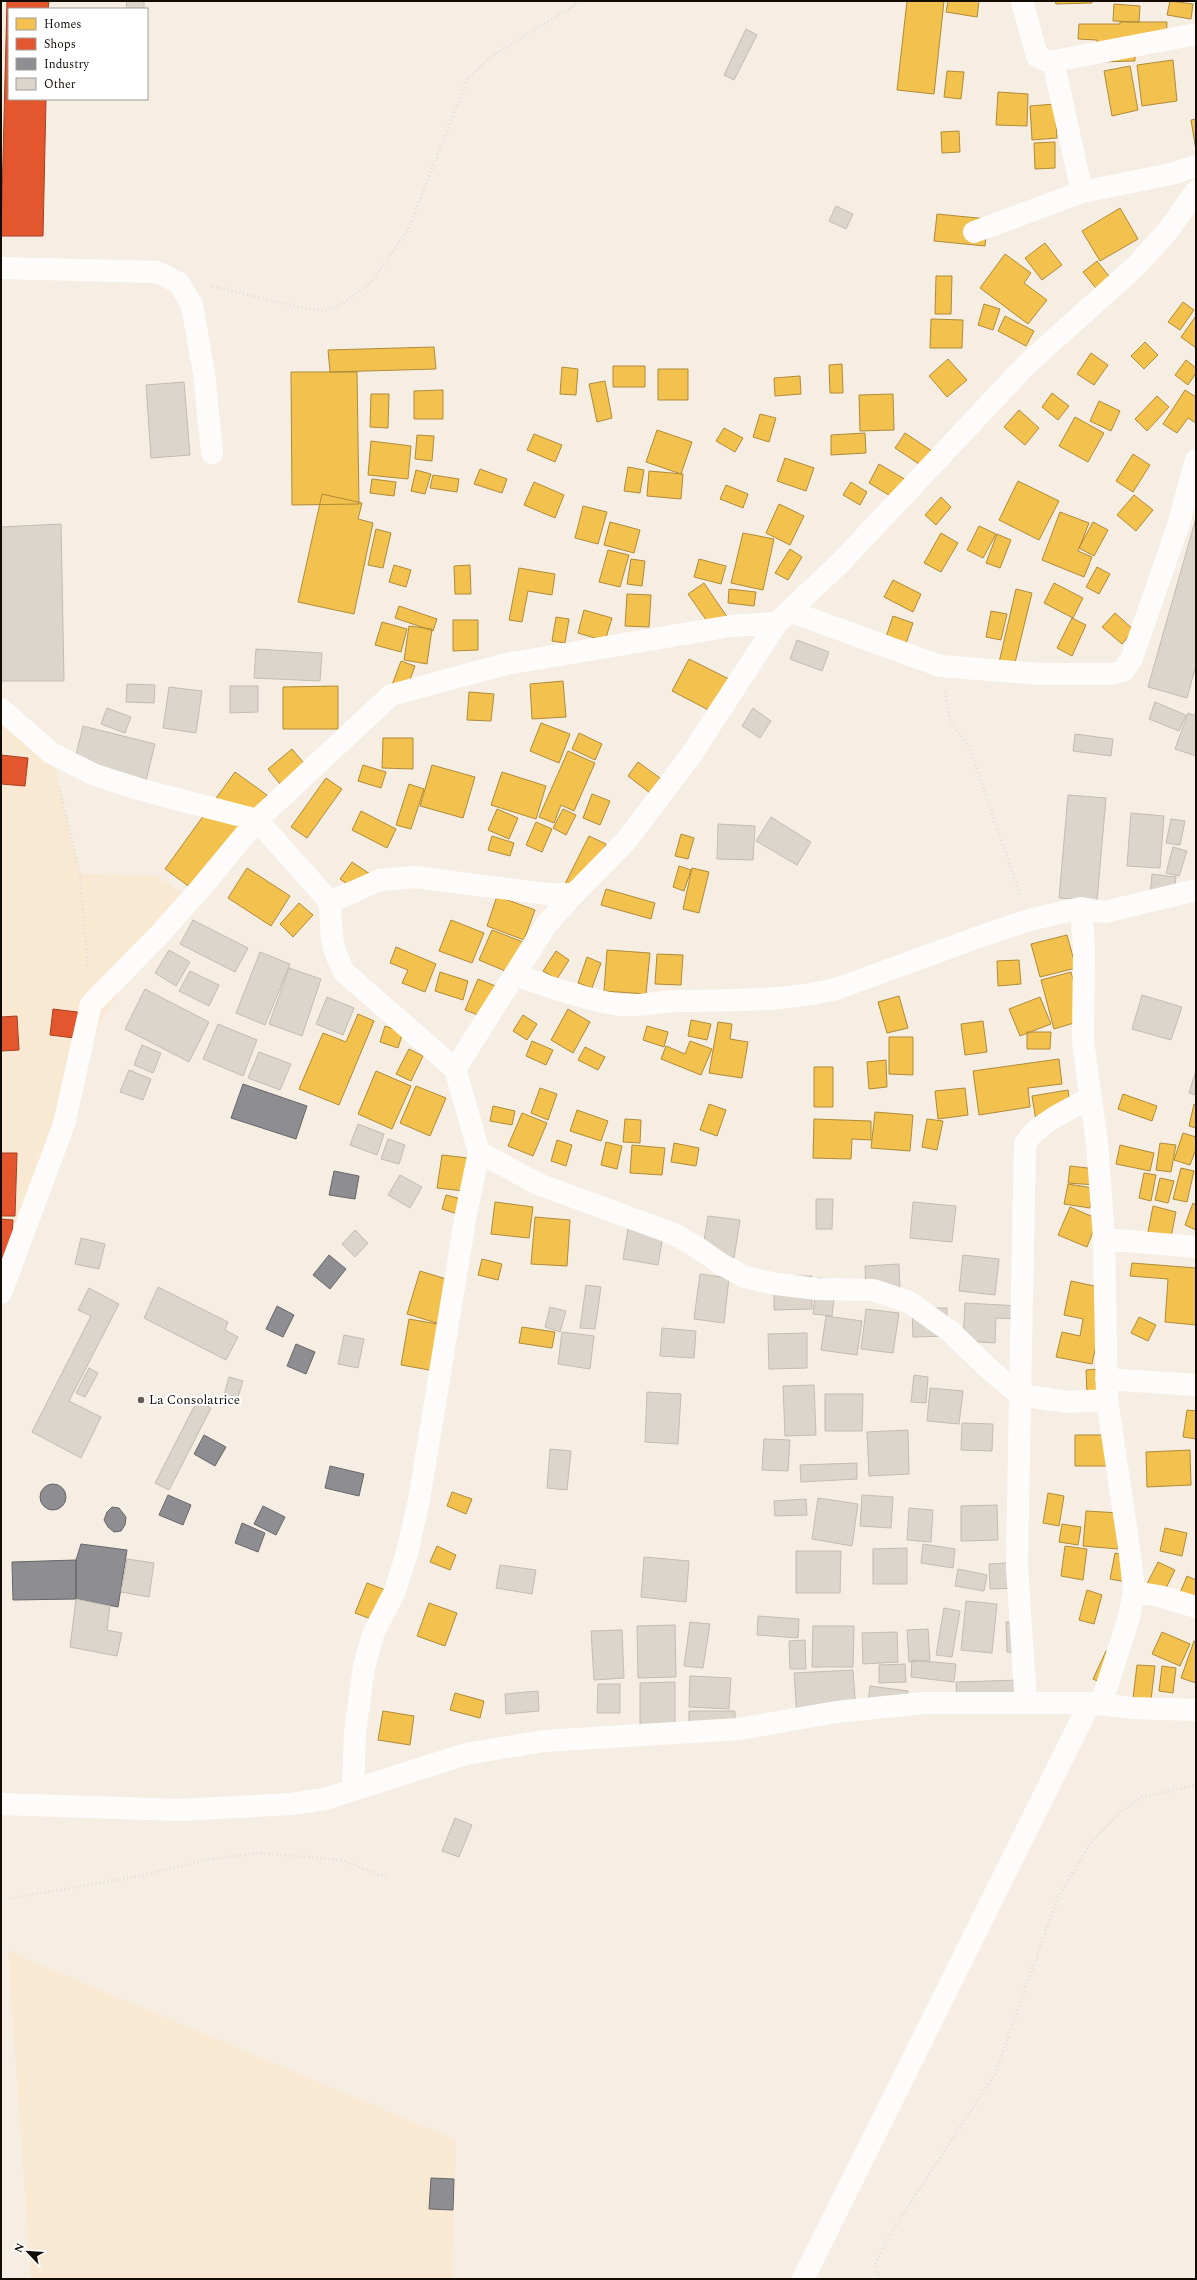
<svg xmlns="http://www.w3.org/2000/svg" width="1197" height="2280" font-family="Spectral,serif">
  <rect width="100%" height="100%" fill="#f6eee3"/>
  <path fill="#f9e8d2" d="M1,719L51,753L80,874L157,876L187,897L154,934L98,1026L64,1137L1,1294Z
    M8,1951L456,2140L452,2279H31Z"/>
  <path fill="#f2c14e" stroke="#af8b38" d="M907,1H944L934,94L897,90Z
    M948,1H979L977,17L946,12Z
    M1055,1H1092V3L1056,4Z
    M1170,1L1193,4L1191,19L1167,15Z
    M1114,4L1140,6L1139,22L1113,21Z
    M1120,22H1167L1166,41L1135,40V61L1097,62V40L1078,39L1079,24H1120Z
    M1173,60L1177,101L1142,106L1137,65Z
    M1130,66L1138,110L1112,116L1104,71Z
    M947,71L964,72L961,99L944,97Z
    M998,92L1028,94L1027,126L996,125Z
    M1055,104L1057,138L1032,140L1030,106Z
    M1196,119V150L1191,120Z
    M959,131L960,152L942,153L941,132Z
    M1055,142V168L1035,169L1034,143Z
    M1120,208L1138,239L1100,261L1082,231Z
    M937,214L988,219L985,246L934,241Z
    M1045,243L1062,265L1042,280L1025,258Z
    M1005,254L1031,273L1024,283L1047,300L1028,324L980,288Z
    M1097,261L1112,280L1098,291L1083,272Z
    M936,276H952L951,314H935Z
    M1183,302L1194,310L1180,330L1168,322Z
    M984,304L1000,309L993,330L978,325Z
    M1005,316L1034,331L1026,346L998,331Z
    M1196,316V348L1181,337Z
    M931,319L963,320L962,348H930Z
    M1145,342L1158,355L1144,369L1131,356Z
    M434,347L436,369L330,372L328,350Z
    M1091,353L1108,365L1094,385L1077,374Z
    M948,359L967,380L947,397L929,376Z
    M1186,360L1196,368V373L1188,385L1175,375Z
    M842,364L843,393H830L829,365Z
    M613,366H645V387H613Z
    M562,367L578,369L576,395L560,394Z
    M658,369H688V400H658Z
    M291,372H357L359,504L292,505Z
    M800,376L801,394L775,396L774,378Z
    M605,381L612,418L597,422L589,384Z
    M443,390V419H414V391Z
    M1185,390L1196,397V423L1188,418L1177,433L1163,424Z
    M1052,393L1069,406L1058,420L1042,407Z
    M371,394H389L388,428L370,427Z
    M893,394L894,430L860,431L859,395Z
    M1157,396L1169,407L1147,431L1135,419Z
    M1099,401L1120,411L1111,431L1090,421Z
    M1019,410L1039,428L1025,445L1004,427Z
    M760,414L776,418L769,442L753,437Z
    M1075,417L1104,433L1088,462L1059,446Z
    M724,428L743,438L735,452L716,441Z
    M657,430L692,442L681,474L646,462Z
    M865,433L866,453L831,455V435Z
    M905,433L938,455L928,470L895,448Z
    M534,434L562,445L555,462L527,450Z
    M417,435L434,436L432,461L415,459Z
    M371,441L411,446L408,479L368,475Z
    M1133,454L1150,465L1133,492L1116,481Z
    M785,458L814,468L806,491L777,481Z
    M879,464L908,481L897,500L869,483Z
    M628,467L644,470L640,493L624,491Z
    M480,469L507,479L502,493L474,484Z
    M416,470L431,474L425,494L411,491Z
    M649,471L683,474L681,499L647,496Z
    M433,475L459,479L457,492L430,488Z
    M372,479L396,482L394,496L370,493Z
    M1018,481L1059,501L1039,540L999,520Z
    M534,482L564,495L555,518L524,505Z
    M851,482L867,492L860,505L843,495Z
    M726,485L748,494L743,508L720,499Z
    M322,494L362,503L358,519L373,523L354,614L298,602Z
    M1134,495L1153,510L1136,531L1117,515Z
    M941,497L951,507L936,525L925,515Z
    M779,504L804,516L790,545L766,533Z
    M583,506L607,512L598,544L575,538Z
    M1060,512L1089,523L1078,551L1092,557L1084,577L1042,560Z
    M610,522L640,530L634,553L604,545Z
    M1093,522L1108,530L1094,556L1079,548Z
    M979,526L996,534L983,558L967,550Z
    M376,529L391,533L383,568L368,565Z
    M743,533L774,539L763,590L731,583Z
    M941,533L958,543L941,572L924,563Z
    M997,534L1011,540L1000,568L986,563Z
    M790,549L802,557L788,580L775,573Z
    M608,550L629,555L620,587L599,582Z
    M631,559L645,561L642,586L627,584Z
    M699,559L726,566L721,584L694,577Z
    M394,565L411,570L406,587L389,582Z
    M470,565L471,594H455L454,566Z
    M1097,567L1110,574L1099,594L1086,587Z
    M519,568L555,574L552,595L528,591L522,622L509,620Z
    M893,580L921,594L913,612L884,597Z
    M704,583L732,624L716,634L688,594Z
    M1054,583L1083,598L1073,618L1044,603Z
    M729,589L756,592L754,606L728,603Z
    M1016,589L1032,593L1013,671L998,667Z
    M627,594L651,595L649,627L625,626Z
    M399,606L437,619L433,631L395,618Z
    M584,610L612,618L605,641L578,633Z
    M991,611L1007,614L1001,640L986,637Z
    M1115,613L1134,630L1122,644L1102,627Z
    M893,616L913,623L902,655L882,649Z
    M556,617L569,619L565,643L552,641Z
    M1072,618L1086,625L1072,656L1057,648Z
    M453,620H478V650L453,651Z
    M382,622L407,629L401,652L375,645Z
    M409,626L432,629L427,664L404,660Z
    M689,659L741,685L724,718L672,691Z
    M401,661L415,666L406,691L392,685Z
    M563,681L566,717L532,719L530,684Z
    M338,686V729H283V687Z
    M469,692L494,694L491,721L467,720Z
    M541,723L570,734L559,763L530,751Z
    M579,733L602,744L595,760L572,749Z
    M383,738H413V769L382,768Z
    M292,749L308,768L284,789L268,769Z
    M568,751L595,763L574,811L561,805L554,823L539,817Z
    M638,762L660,778L650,793L628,776Z
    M363,765L386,772L381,788L358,781Z
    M432,765L475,777L463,818L420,806Z
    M235,772L267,795L198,893L165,869Z
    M502,772L546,786L536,819L491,805Z
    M326,778L342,789L307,838L291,827Z
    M409,784L424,789L411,829L396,825Z
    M592,794L610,801L600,825L583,818Z
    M497,809L518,818L509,839L488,830Z
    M563,809L576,815L566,835L553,828Z
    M361,811L396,829L387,848L352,830Z
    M536,822L552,829L542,852L526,845Z
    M681,834L694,838L688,859L675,856Z
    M492,836L514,843L510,856L488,850Z
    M589,836L606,844L582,895L564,886Z
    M352,862L376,878L364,896L340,879Z
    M679,866L691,870L684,891L673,887Z
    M247,868L290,896L271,926L228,898Z
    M692,868L709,872L699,913L683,909Z
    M606,889L655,903L651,919L601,905Z
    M497,896L535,910L524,940L487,926Z
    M299,903L313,915L293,937L280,924Z
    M451,920L484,933L472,963L439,951Z
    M492,930L523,942L510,973L479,960Z
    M1067,935L1076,968L1040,977L1031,944Z
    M396,947L436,964L425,992L402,983L408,970L390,963Z
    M607,950L650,953L646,994L604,991Z
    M556,951L569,960L557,979L543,971Z
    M657,954L683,955L681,985L655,984Z
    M587,957L601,963L592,988L578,983Z
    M1019,960L1021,984L998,986L997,961Z
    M440,972L468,981L463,1000L435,991Z
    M1071,972L1084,1020L1054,1029L1041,980Z
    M478,979L503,989L491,1020L465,1010Z
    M899,996L908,1028L887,1033L878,1002Z
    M1040,997L1051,1024L1020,1036L1009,1009Z
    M568,1009L590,1022L573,1053L551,1040Z
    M358,1014L374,1021L339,1105L299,1089L323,1033L346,1042Z
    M523,1015L537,1024L527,1040L513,1031Z
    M691,1020L711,1024L707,1040L688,1036Z
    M983,1021L987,1052L965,1055L961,1024Z
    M718,1022L732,1024L730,1039L748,1042L742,1078L709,1073Z
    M385,1026L403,1032L398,1048L380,1042Z
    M647,1026L668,1032L664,1047L643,1040Z
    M1027,1032H1051L1050,1049H1027Z
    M889,1037H913V1075L889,1074Z
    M532,1041L553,1050L546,1065L526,1056Z
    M690,1041L712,1049L701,1075L661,1059L666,1046L685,1054Z
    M585,1047L605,1057L598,1070L578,1060Z
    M409,1049L423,1056L411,1081L396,1074Z
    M1059,1059L1062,1084L1028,1088L1030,1107L979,1115L973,1071Z
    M886,1060L887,1087L869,1089L867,1062Z
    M814,1067H833V1107H814Z
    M376,1071L411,1086L392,1129L358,1114Z
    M416,1086L446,1098L430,1136L400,1123Z
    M540,1088L557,1094L548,1120L531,1113Z
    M965,1088L968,1115L938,1119L935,1091Z
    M1068,1090L1071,1115L1036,1121L1032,1096Z
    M1123,1094L1157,1106L1152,1121L1118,1109Z
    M709,1104L726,1110L717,1136L700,1130Z
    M1194,1104L1196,1105V1128L1189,1126Z
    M493,1106L515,1111L512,1125L490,1121Z
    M577,1110L608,1121L601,1141L570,1131Z
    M875,1112L913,1115L910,1151L871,1148Z
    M522,1113L547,1123L533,1156L508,1146Z
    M625,1119L641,1120L640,1143L623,1142Z
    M814,1119L871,1121V1140L852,1139L851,1159L813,1158Z
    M927,1119L943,1121L937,1150L922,1147Z
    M1183,1133L1196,1137V1149L1190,1165L1174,1160Z
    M557,1140L572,1145L566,1166L551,1161Z
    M606,1142L622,1146L617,1169L601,1165Z
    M674,1143L699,1148L696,1166L671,1162Z
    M1160,1143L1176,1145L1171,1172L1156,1170Z
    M632,1145L665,1148L662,1175L630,1173Z
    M1120,1145L1154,1153L1150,1171L1116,1164Z
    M442,1155L477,1159L473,1192L437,1188Z
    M1070,1166L1096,1169L1095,1185L1068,1183Z
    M1181,1168L1194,1171L1187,1202L1173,1199Z
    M1144,1173L1156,1175L1151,1201L1139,1198Z
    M1160,1178L1174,1181L1168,1203L1155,1200Z
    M1068,1184L1093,1188L1090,1208L1064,1204Z
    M446,1195L469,1201L464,1216L442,1209Z
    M495,1202L533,1207L529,1238L491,1234Z
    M1193,1203L1196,1205V1230L1185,1225Z
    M1153,1206L1176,1212L1171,1237L1148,1232Z
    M1070,1207L1098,1219L1087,1247L1058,1235Z
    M535,1217L570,1220L567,1266L531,1264Z
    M482,1259L502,1264L498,1280L478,1275Z
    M1132,1263L1196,1268V1325L1165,1322L1168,1279L1130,1276Z
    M420,1271L453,1281L440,1324L407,1314Z
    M1071,1281L1108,1289L1092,1364L1056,1357L1062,1332L1080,1336L1083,1319L1064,1315Z
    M1139,1317L1156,1325L1148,1341L1131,1333Z
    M409,1319L449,1326L441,1372L401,1365Z
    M522,1327L555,1332L552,1348L519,1343Z
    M1098,1369L1100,1392L1087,1394L1086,1370Z
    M1187,1410L1196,1411V1439L1183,1437Z
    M1075,1435H1110V1466H1075Z
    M1190,1450L1191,1485L1147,1487L1146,1452Z
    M452,1492L472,1499L466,1514L447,1506Z
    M1048,1493L1064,1496L1059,1526L1043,1523Z
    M1086,1511L1120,1513L1118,1549L1083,1546Z
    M1062,1524L1081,1527L1078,1545L1059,1542Z
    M1165,1528L1187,1533L1182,1556L1160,1551Z
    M437,1546L456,1555L450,1570L430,1562Z
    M1065,1546L1087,1549L1083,1580L1061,1576Z
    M1115,1553L1130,1556L1126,1582L1110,1579Z
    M1158,1562L1175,1570L1163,1594L1146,1586Z
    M1187,1576L1196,1580V1605L1178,1598Z
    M367,1583L399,1595L387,1625L355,1613Z
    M1087,1590L1102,1595L1094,1624L1079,1620Z
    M429,1603L457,1613L445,1646L417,1636Z
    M1162,1632L1190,1644L1180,1666L1152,1654Z
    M1194,1641L1196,1642V1683L1181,1678Z
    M1106,1651L1121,1658L1108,1686L1093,1679Z
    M1137,1665L1155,1666L1151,1700L1133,1698Z
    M1162,1666L1176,1668L1173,1693L1159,1691Z
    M455,1693L484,1701L480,1718L450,1710Z
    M383,1711L414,1716L410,1745L378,1740Z"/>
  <path fill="#e4572e" stroke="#a54021" d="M7,1H49L48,9H9V99H46L43,236H1Z
    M1,755L28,758L25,786L1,784Z
    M53,1009L85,1013L82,1039L50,1035Z
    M17,1016L19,1050L1,1051V1017Z
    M1,1153H17L15,1216H1Z
    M1,1219L13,1220L10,1264H1Z"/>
  <path fill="#8d8d92" stroke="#686667" d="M243,1084L307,1106L296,1139L231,1118Z
    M334,1171L359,1176L355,1199L329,1195Z
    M329,1255L346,1269L330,1289L313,1275Z
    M277,1306L294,1315L283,1337L266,1329Z
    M296,1344L315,1352L306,1374L287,1366Z
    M204,1435L226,1447L215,1466L194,1454Z
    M330,1466L364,1474L359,1496L325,1488Z
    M40 1497a13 13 0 1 1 26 0a13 13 0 1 1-26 0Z
    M168,1495L191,1505L183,1525L159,1515Z
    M263,1506L285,1517L276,1535L254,1524Z
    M112,1507L119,1508L126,1517L125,1525L121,1531L114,1532L108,1527L104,1520L107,1512Z
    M242,1523L265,1533L258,1552L235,1543Z
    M81,1544L127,1550L118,1607L76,1599V1560Z
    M76,1560V1599L13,1600L12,1562Z
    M431,2178L454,2179L453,2210L429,2209Z"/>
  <path fill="#dcd5cc" stroke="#c3bcb3" d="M127,1H144V9H126Z
    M746,29L757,35L734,80L724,75Z
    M836,206L853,214L846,229L829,221Z
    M184,382L190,455L151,458L146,385Z
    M1196,518V665L1187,698L1148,687Z
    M61,524L64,681H1V527Z
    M797,640L829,652L822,671L790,659Z
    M256,649L322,653L320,681L254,678Z
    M127,684L155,685L154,703L126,702Z
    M230,686H258V712L230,713Z
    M169,687L202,691L196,733L163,728Z
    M1155,702L1186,715L1179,731L1149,719Z
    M107,708L131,717L125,733L101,724Z
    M753,708L771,721L760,738L742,726Z
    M1188,713L1196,716V756L1175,749Z
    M83,726L155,744L144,789L72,771Z
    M1075,734L1113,739L1111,756L1073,751Z
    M1068,795L1106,798L1097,901L1059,898Z
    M1131,813L1164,816L1160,868L1127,866Z
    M771,817L811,842L797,865L756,841Z
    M1171,819L1185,821L1180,845L1166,843Z
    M718,824L755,826L753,860L717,859Z
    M1173,847L1187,851L1179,876L1166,873Z
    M1152,874L1176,877L1173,897L1150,895Z
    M193,920L248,948L235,972L180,944Z
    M169,950L190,962L176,986L155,973Z
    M260,952L290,964L265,1025L236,1013Z
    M289,968L321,979L302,1036L269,1024Z
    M190,971L219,985L209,1006L179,991Z
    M145,989L209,1022L189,1062L125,1029Z
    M1142,995L1182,1007L1171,1040L1132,1029Z
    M327,997L354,1008L343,1035L316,1024Z
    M218,1024L257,1040L243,1076L203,1059Z
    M142,1045L161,1053L153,1073L134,1065Z
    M259,1052L291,1064L280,1090L248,1078Z
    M129,1070L151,1079L143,1100L120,1092Z
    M1196,1070V1095L1189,1093Z
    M358,1124L384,1134L377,1155L350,1145Z
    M388,1139L405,1145L399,1164L381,1159Z
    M400,1175L422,1187L410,1208L388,1195Z
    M816,1199H833L832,1229H816Z
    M913,1202L956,1206L952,1242L910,1238Z
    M708,1216L740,1220L734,1258L702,1253Z
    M629,1223L664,1229L658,1265L623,1259Z
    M355,1230L368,1243L355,1257L342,1244Z
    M81,1238L105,1244L99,1269L75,1264Z
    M963,1255L999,1259L995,1295L959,1291Z
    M899,1264L900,1290L866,1292L865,1266Z
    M700,1274L729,1278L724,1323L694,1319Z
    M774,1276H812V1309L774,1310Z
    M817,1278L836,1280L832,1316L813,1314Z
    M586,1285L601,1287L595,1329L580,1328Z
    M158,1287L228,1322L225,1330L238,1337L226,1360L144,1318Z
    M89,1288L119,1304L69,1401L101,1417L81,1458L32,1432L91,1316L78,1310Z
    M965,1303L1020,1306L1019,1319L996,1318L995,1343L963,1341Z
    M550,1307L566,1311L560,1332L545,1327Z
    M912,1308H947V1336L913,1337Z
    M866,1309L899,1313L893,1353L861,1349Z
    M826,1316L862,1321L857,1355L821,1350Z
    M662,1328L696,1331L694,1358L660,1356Z
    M562,1332L594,1336L590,1369L558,1364Z
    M807,1333V1368L769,1369L768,1334Z
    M344,1335L364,1339L358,1368L338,1364Z
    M89,1368L98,1373L85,1397L76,1393Z
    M914,1375L928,1377L926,1403L911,1402Z
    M229,1377L243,1381L236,1403L223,1399Z
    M814,1385L816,1435L785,1436L783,1386Z
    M930,1388L963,1391L959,1424L927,1421Z
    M647,1392L681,1394L678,1444L645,1442Z
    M825,1394H863L862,1431H825Z
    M197,1401L211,1408L169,1490L155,1483Z
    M962,1423L993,1424L992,1451L961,1450Z
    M908,1430L909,1474L869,1476L867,1432Z
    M764,1439L790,1440L788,1471L762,1470Z
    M550,1449L571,1451L567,1490L547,1488Z
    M857,1463V1479L801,1482L800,1465Z
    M862,1495L893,1497L891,1528L860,1526Z
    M818,1498L858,1504L852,1546L812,1539Z
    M806,1499L807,1515L775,1516L774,1501Z
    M997,1505L998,1540L961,1541V1506Z
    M909,1508L933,1510L931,1542L907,1540Z
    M923,1544L955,1549L953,1568L921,1563Z
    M907,1548V1584H873V1549Z
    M796,1551H841L840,1593H796Z
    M644,1557L689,1561L686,1602L641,1597Z
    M127,1559L154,1563L149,1597L121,1592Z
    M1021,1562L1022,1588L990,1589L989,1564Z
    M500,1565L536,1570L532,1594L496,1588Z
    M958,1569L987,1575L984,1591L955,1586Z
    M76,1599L110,1606L107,1630L122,1633L117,1656L70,1647Z
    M966,1601L997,1604L992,1653L961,1650Z
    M944,1608L960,1611L952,1657L936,1655Z
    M758,1616L799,1619L798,1638L757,1635Z
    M690,1622L710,1624L703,1668L684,1666Z
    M1006,1622H1025V1653L1007,1652Z
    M675,1625L676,1677L638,1678L637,1626Z
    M813,1626H854L853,1667H812Z
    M928,1629L930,1660L909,1662L907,1630Z
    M622,1630L624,1678L594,1680L591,1631Z
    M897,1632L898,1662L863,1664L862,1633Z
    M805,1640L806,1669H790L789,1641Z
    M912,1660L956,1664L954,1682L911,1677Z
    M905,1664L906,1682L879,1683V1665Z
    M853,1670L856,1713L797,1717L794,1673Z
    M690,1676L731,1678L729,1709L689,1707Z
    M1019,1680V1701L957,1704L956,1682Z
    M675,1682V1727H640V1683Z
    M598,1684H620V1713H597Z
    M870,1686L908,1691L905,1715L867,1711Z
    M538,1691L539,1711L506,1714L505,1694Z
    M689,1711H735V1728H689Z
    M455,1818L472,1825L459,1857L442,1851Z"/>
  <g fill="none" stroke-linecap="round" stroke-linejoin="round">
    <path stroke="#dfddda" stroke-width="2.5" stroke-dasharray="1 3" stroke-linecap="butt" d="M212,286L303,308L325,311L342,304L370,283L407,232L468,78L489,58L581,1
      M945,692L950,720L970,749L1020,895
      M59,787L80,874L88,969
      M1,1900L140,1876L210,1859L258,1853L341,1860L386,1877
      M879,2279L875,2264L890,2234L995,2074L1057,1899L1091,1842L1124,1809L1142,1797L1196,1785"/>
    <path stroke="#fefcfb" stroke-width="22" d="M1022,1L1037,56L1049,62L1196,34
      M1053,61L1082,192
      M974,232L1082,192L1171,174L1196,166
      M1,268L157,272L179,283L192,305L204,373L212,453
      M789,611L940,666L1040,674H1112L1123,671L1132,658L1178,526L1196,460
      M1,709L51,753L95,775L142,790L257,820L330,902C331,932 330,945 344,972L455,1069L479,1152L466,1214L419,1500L407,1553L395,1591L373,1634L364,1667L355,1732L353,1789
      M330,902L380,880L415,877L547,894H574L625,842L689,758L777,623
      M1081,908L1105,912L1196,890
      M515,975C548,986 580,998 614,1004C638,1008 653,1002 675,1001C729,1000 783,1002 836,989L976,938L1029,920L1081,908L1084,947L1083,1041L1097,1143L1104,1239L1107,1400L1130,1554L1134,1592L1128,1621L1101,1704
      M455,1069L546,925L574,894
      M1089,1099C1071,1108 1034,1125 1025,1144L1020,1395L1067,1402L1107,1400
      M479,1152L538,1184L674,1234L698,1248L721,1264L745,1277L776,1284L817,1289L873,1290L909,1302L951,1332L989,1369L1020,1395L1017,1568L1026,1703
      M1104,1239L1196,1247
      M1,1293L64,1124L91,1004L159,935L199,890L257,820L391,695L506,664L731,626L777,623L842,561L1027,364L1136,266L1167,232L1196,191
      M1106,1379L1196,1385
      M1134,1592L1159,1596L1196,1607
      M1,1804L179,1810L292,1804L325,1799L466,1754L544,1741L739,1729L836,1712L924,1703H1090L1133,1708L1196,1710
      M803,2279L1090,1703"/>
  </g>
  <circle fill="#625b52" stroke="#fff" stroke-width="1.5" cx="141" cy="1400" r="4"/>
  <g text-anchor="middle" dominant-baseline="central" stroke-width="4" stroke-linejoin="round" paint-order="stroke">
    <g font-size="13" fill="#120c04" stroke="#fff" text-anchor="start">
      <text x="149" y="1400">La Consolatrice</text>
    </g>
  </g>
  <rect width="1197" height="2280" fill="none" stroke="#120c04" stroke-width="4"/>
  <rect x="8" y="8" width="140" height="92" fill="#ffffff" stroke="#a09e9b"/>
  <rect x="16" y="18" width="20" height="12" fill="#f2c14e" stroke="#a09e9b"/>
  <text x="44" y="28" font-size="12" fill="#120c04">Homes</text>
  <rect x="16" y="38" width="20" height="12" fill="#e4572e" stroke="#a09e9b"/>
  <text x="44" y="48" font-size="12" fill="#120c04">Shops</text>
  <rect x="16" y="58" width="20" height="12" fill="#8d8d92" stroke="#a09e9b"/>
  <text x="44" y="68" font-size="12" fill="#120c04">Industry</text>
  <rect x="16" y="78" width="20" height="12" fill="#dcd5cc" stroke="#a09e9b"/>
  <text x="44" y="88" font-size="12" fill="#120c04">Other</text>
  <g transform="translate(28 2252) rotate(295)" stroke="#ffffff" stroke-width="3" paint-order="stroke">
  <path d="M0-3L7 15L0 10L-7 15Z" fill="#120c04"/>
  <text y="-6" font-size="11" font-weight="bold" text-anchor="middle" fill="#120c04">N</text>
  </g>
</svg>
